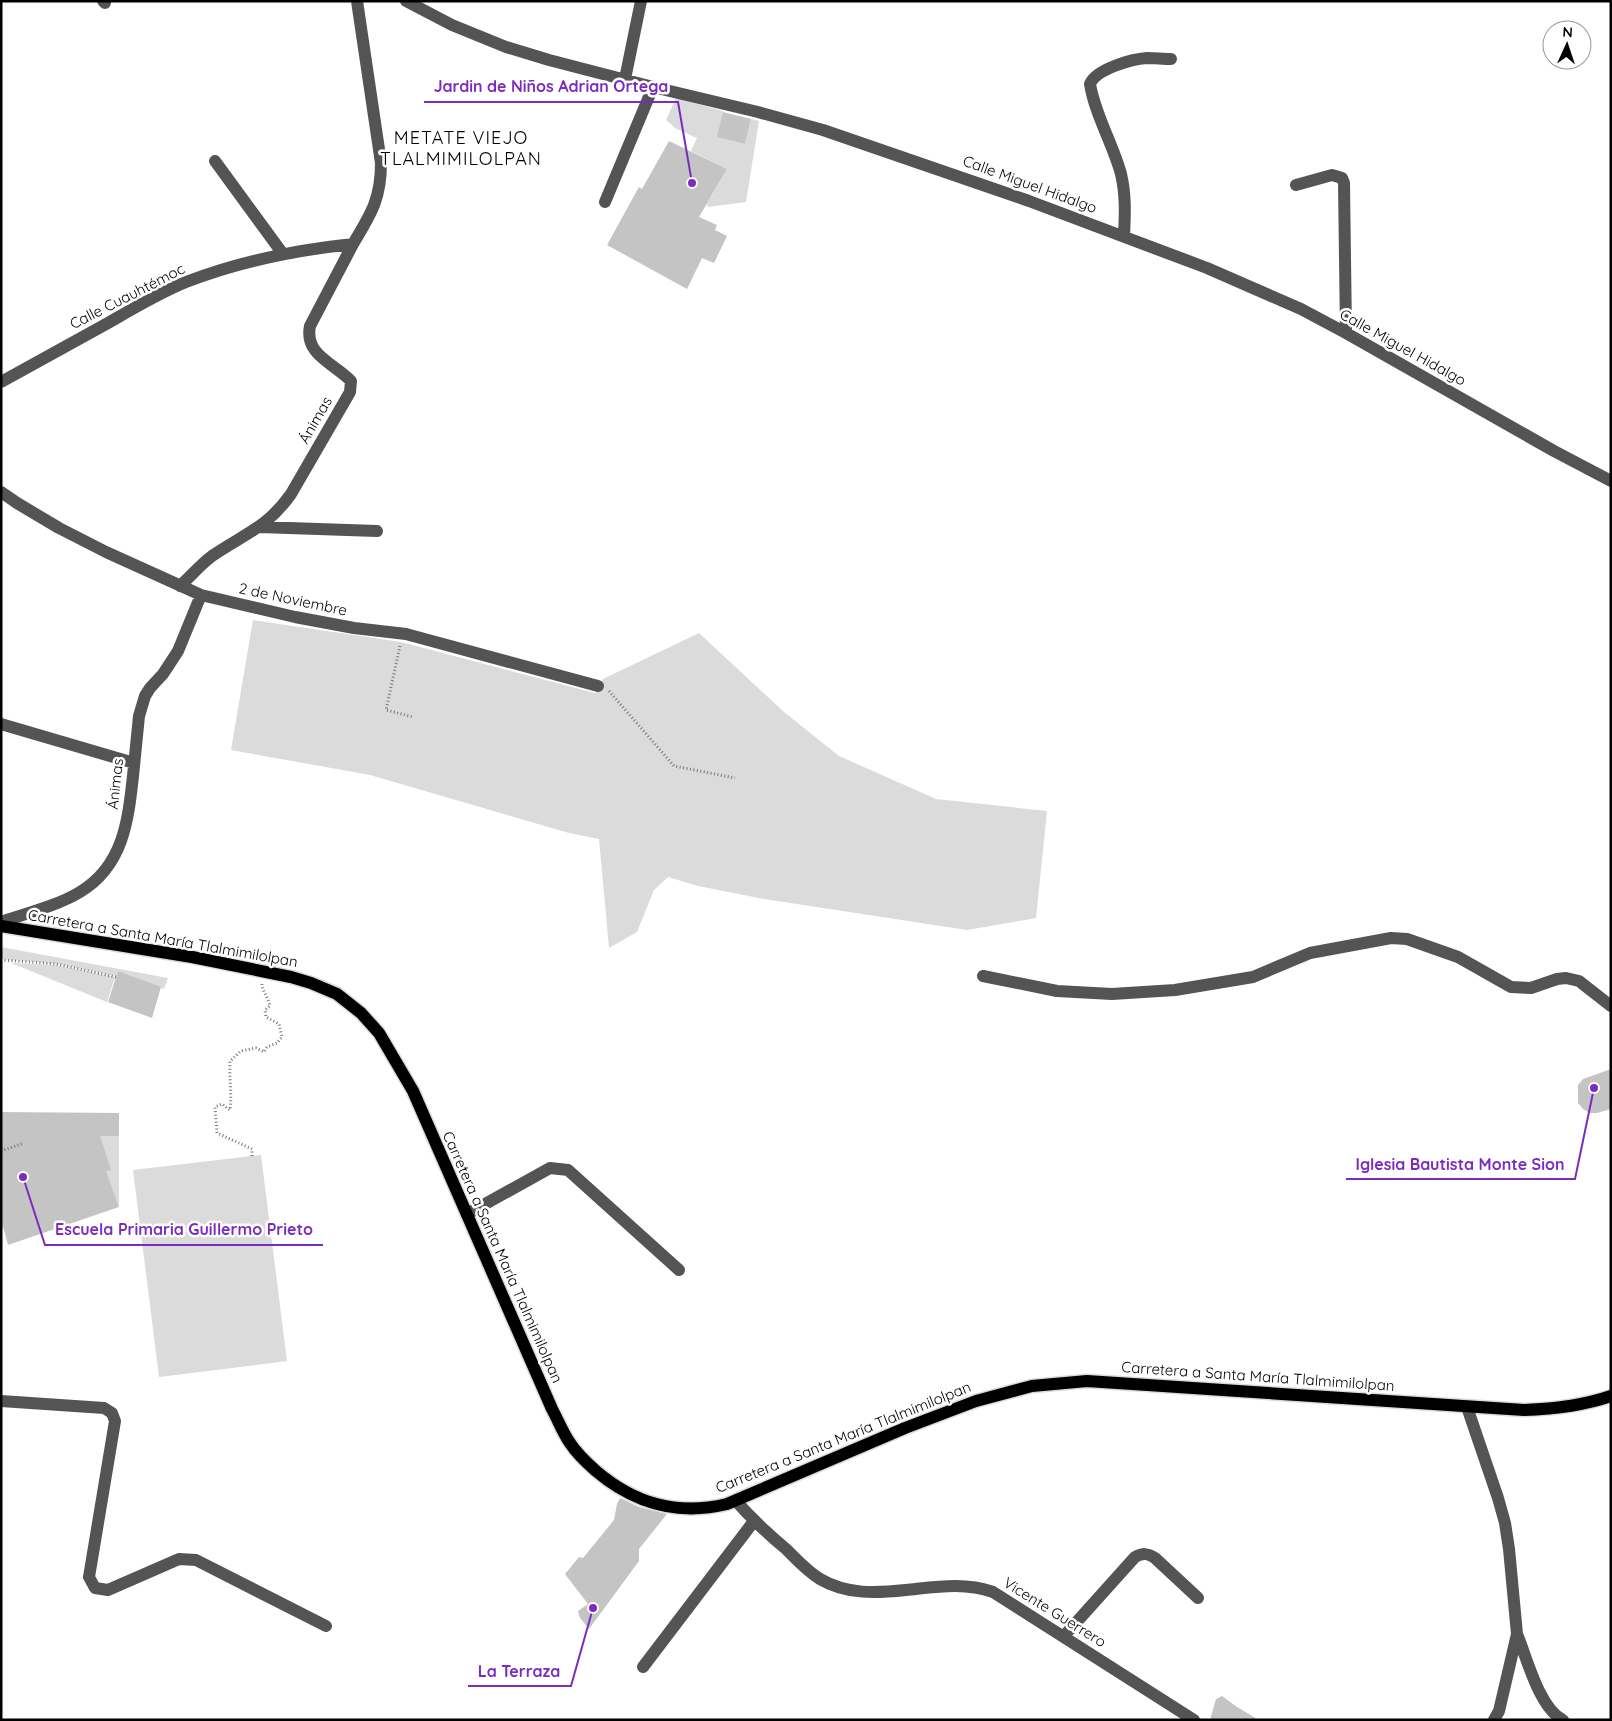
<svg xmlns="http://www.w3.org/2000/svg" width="1612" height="1721" font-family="Quicksand,sans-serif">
  <rect width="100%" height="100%" fill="#fff"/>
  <path fill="#dbdbdb" d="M676,98L723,111L718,137L745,144L751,119L759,121L746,202L708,207L707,204L727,169L691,151L697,138L675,128L666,120Z
    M253,620L401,642L595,693L603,679L699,633L784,712L839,756L936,799L1047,811L1036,918L967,930L764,899L698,886L668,877L654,890L637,932L609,948L599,839L569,833L370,775L231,750Z
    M1,947L168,978L164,989L118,971L116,976L57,964L1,959Z
    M11,963L56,965L115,977L107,1002Z
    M101,1127L102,1136H119V1207L109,1180L1,1230V1208Z
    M261,1155L287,1361L159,1377L133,1170Z"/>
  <path fill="#c4c4c4" d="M723,112L751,119L745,144L717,137Z
    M669,141L727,169L699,217L717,225L715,230L727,236L714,263L702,258L687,289L607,245L639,187L642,189Z
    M118,971L161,987L152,1018L108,1002Z
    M1611,1069V1109L1597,1113H1590L1583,1109L1578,1103V1085L1583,1079Z
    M1,1112L119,1113V1136H100L111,1170L106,1171L119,1207L8,1245L1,1218Z
    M620,1498L639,1507L667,1514L639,1549V1561L589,1629L580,1618L578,1611L588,1604L565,1574L579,1557L583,1558L614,1520L617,1504Z
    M1222,1696L1237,1707L1259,1720H1210L1216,1699Z"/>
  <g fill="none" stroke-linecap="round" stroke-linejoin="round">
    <defs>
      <path id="major" d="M1,926L192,957L291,977L311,983L337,994L361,1013L379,1033L413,1091L552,1409C558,1420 563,1433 570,1443C577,1454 587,1463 596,1471C635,1504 677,1516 727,1504L905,1428L976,1401L1032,1386L1087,1381L1524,1410C1554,1409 1582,1406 1611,1396"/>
    </defs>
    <use href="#major" stroke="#dbdbdb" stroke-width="15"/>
    <path stroke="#767676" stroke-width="3" stroke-dasharray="1 2.5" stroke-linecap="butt" d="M400,646L386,710L413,717
      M609,691L674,766L735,778
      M1,960L56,964L116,977
      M1,1151L24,1143
      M252,1156V1149L217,1133L215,1107L222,1104L230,1110C232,1094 229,1078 230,1061L241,1051L256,1048L264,1052L267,1047L277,1043L282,1037L279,1024L266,1017L265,1010L270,1006C268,997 262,991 262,984"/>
    <path stroke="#545454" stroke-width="12" d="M103,1L105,3
      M406,1L452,25L506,47L549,60L653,87L758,112L823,130L1029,201L1207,268L1301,309L1346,333L1554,451L1611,481
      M625,79L641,1
      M215,161L283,254
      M1296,185L1332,175L1342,178L1344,183L1346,333
      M605,202L653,87
      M1124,236C1125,215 1126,195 1121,174C1113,144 1095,115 1090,84C1096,69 1132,59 1147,58C1155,58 1163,59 1171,59
      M1,382C37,362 73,342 108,323C134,308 159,293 186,282C240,261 296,250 353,244C371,214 381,199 381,163L357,1
      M1,492L17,503L59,528L106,552L201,595L295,617L354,628L406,634L598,686
      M259,527L377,531
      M180,586C191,576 200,565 212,556C244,534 267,528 291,494L350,392L351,381C334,363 304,355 310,326L353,244
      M1,724L134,763
      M1,922C25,914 59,905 80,892C123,866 128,822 133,776C135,756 137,736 139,716L145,696L150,688L163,674L178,651L201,595
      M983,976L1057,991L1112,994L1175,990L1253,977L1310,953L1391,938L1407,939L1458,957L1511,987L1531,988L1557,979L1566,978L1579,981L1611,1006
      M467,1214L550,1168L568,1170L679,1270
      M1,1401L104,1408L112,1413L115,1421L89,1577L95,1588L108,1590L179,1559L196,1560L326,1626
      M1467,1407L1498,1498L1505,1523L1509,1549L1517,1634L1499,1711L1494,1720
      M736,1501C752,1519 768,1534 786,1549C796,1559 808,1572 820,1579C847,1595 877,1593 906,1590C936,1587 964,1582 993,1592L1194,1720
      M1517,1634C1527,1658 1539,1708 1563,1720
      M1064,1636L1135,1557C1143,1553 1147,1553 1155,1558L1198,1598
      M643,1667L754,1521"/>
    <use href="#major" stroke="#000" stroke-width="12"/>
  </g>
  <g text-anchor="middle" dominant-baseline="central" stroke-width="5" stroke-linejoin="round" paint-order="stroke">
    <g font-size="15" fill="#000" stroke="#fff">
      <text transform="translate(1030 184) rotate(20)">Calle Miguel Hidalgo</text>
      <text transform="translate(127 296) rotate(-27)">Calle Cuauhtémoc</text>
      <text transform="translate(1403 347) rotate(29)">Calle Miguel Hidalgo</text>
      <text transform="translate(315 420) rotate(-60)">Ánimas</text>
      <text transform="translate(293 599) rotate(12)">2 de Noviembre</text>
      <text transform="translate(115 784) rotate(-84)">Ánimas</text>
      <text transform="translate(163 938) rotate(10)">Carretera a Santa María Tlalmimilolpan</text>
      <text transform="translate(503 1257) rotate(66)">Carretera a Santa María Tlalmimilolpan</text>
      <text transform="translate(1258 1376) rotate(4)">Carretera a Santa María Tlalmimilolpan</text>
      <text transform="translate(843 1437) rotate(-22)">Carretera a Santa María Tlalmimilolpan</text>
      <text transform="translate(1055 1612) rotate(32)">Vicente Guerrero</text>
    </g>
    <g font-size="18" letter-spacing="1" fill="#000" stroke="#fff">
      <text x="461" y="137">METATE VIEJO<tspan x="461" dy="21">TLALMIMILOLPAN</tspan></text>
    </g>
  </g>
  <path fill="none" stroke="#7b2cbf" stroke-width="2" d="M692 183L678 102H424M1594 1088L1575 1179H1346M23 1177L45 1245H323M593 1608L571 1686H468"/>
  <g fill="#7b2cbf" stroke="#fff" stroke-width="2">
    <circle cx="692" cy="183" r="5"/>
    <circle cx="1594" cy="1088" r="5"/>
    <circle cx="23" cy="1177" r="5"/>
    <circle cx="593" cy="1608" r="5"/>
  </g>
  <g font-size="16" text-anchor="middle" font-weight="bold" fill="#7b2cbf" stroke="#fff" stroke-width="5" stroke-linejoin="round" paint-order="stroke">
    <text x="551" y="92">Jardin de Niños Adrian Ortega</text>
    <text x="1460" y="1170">Iglesia Bautista Monte Sion</text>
    <text x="184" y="1235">Escuela Primaria Guillermo Prieto</text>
    <text x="519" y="1677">La Terraza</text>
  </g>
  <rect width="1612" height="1721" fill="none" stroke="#000000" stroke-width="5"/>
  <g transform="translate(1567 45) rotate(3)"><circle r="24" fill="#ffffff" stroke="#999999"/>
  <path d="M0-4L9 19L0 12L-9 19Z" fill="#000000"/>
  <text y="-8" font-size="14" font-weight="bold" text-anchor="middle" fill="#000000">N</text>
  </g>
</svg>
